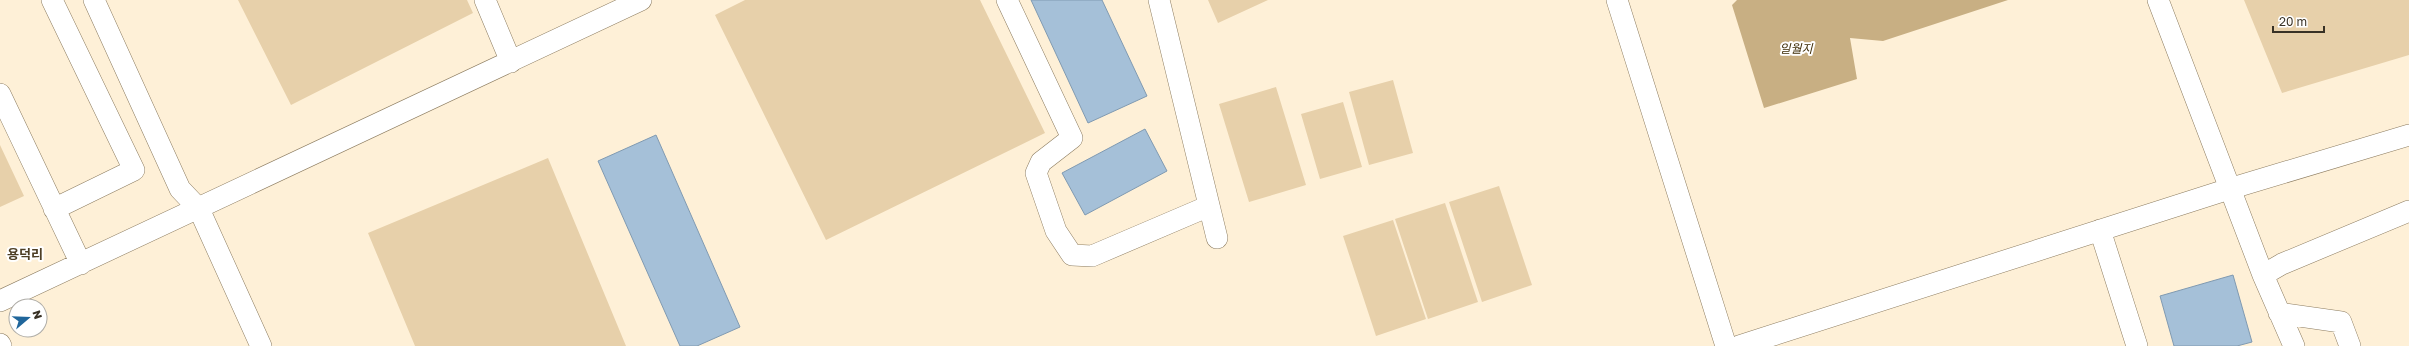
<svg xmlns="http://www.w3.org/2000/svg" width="2409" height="346" font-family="'Golos Text','Noto Sans KR',sans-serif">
  <rect width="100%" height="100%" fill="#fef0d7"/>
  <path fill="#e7d0aa" d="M238,0H467L473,13L291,105Z
    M745,0H980L1045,133L826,240L715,15Z
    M1208,0H1268L1218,23Z
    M2244,0H2409V55L2282,93Z
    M1393,80L1413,153L1369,165L1349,92Z
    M1276,87L1306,185L1249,202L1219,104Z
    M1343,102L1362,167L1320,179L1301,114Z
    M0,145L24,196L0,207Z
    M548,158L626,346H415L368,233Z
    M1499,186L1532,285L1482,302L1449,202Z
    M1445,203L1478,302L1428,319L1395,219Z
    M1393,220L1426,319L1376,336L1343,236Z"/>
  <path fill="#c8af83" d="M1737,0H2008L1883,41L1850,38L1857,79L1764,108L1732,5Z"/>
  <path fill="#a5c0d8" stroke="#809ab1" d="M1031,0H1102L1147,96L1088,123Z
    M1145,129L1167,171L1085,215L1062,173Z
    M656,135L740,327L697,346H680L598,161Z
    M2233,275L2252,342L2237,346H2174L2160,296Z"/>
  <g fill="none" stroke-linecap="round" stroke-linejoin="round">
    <defs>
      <path id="minor" d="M52,0L134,170L54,209
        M94,0L180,189L199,209L261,346
        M485,0L511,62
        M1007,0L1072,138L1041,162L1036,173L1056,231L1072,255L1092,256L1209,206
        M1159,0L1217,238
        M1617,0L1726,346
        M2158,0L2263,275L2294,346
        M0,94L81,264
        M2100,230L2137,346
        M2263,275L2282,264L2409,211
        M0,301L641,0
        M2279,313L2341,322L2350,346
        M0,344L1,346
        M1739,346L2229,189L2409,135"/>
    </defs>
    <use href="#minor" stroke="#8c7c60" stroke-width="22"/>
    <use href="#minor" stroke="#fff" stroke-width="21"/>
  </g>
  <g text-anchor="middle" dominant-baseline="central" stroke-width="4" stroke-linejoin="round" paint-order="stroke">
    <g font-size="12" font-style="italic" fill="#3d2b05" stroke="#fff">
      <text x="1796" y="48">일월지</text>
    </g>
    <g font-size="13" font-weight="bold" fill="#4e3f25" stroke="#fff">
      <text x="25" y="254">용덕리</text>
    </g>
  </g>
  <g transform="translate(28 318) rotate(71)"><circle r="19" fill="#ffffff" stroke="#afada8"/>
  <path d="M0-3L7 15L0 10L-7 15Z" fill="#20669b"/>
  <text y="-6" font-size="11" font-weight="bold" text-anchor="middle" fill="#383125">N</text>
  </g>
  <path d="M2273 26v6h51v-6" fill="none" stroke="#383125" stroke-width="2"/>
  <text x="2279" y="26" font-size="12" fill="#383125" stroke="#ffffff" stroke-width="3" paint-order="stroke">20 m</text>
</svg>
